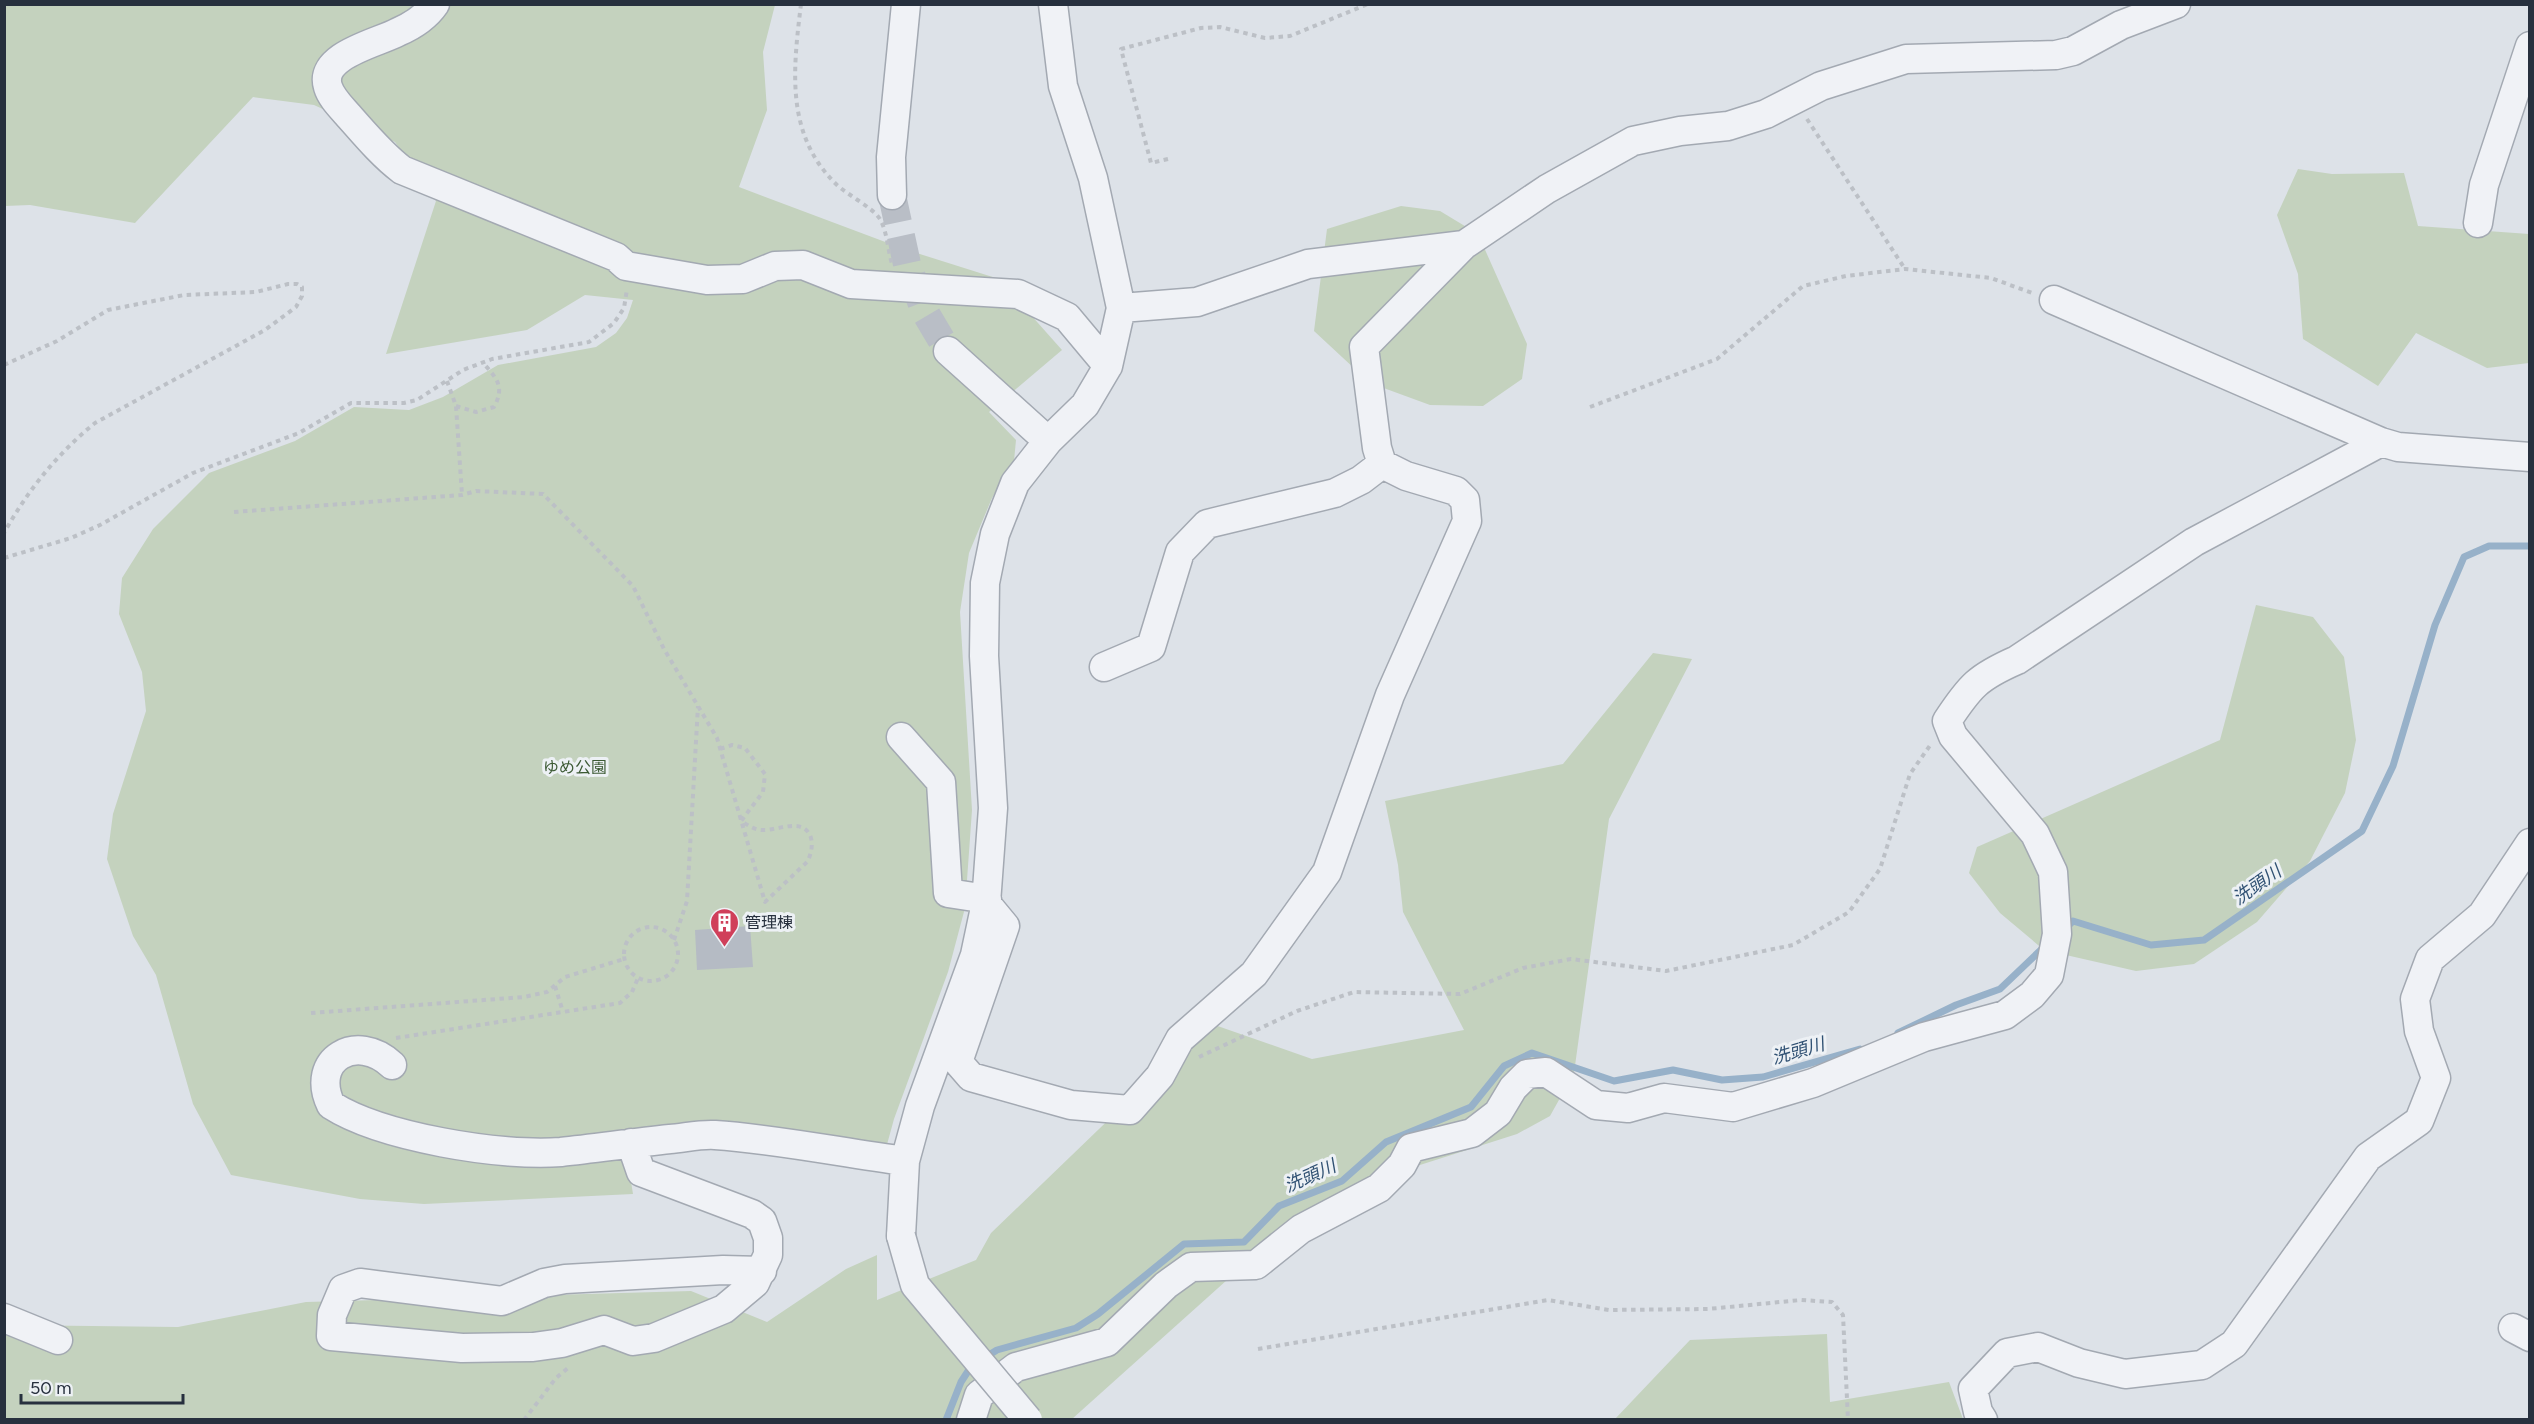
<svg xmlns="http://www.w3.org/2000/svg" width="2534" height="1424" font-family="Figtree,'Noto Sans JP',sans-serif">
  <rect width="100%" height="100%" fill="#dde2e8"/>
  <path fill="#c4d2be" d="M4,5H775L763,52L767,110L739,187L904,249L999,279L1062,350L989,412L1016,440L1014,461L992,498L969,553L960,612L972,810L965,908L948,972L894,1119L880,1170L713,1146L627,1157L633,1194L424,1204L360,1199L231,1175L193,1104L156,975L133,936L107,859L113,814L146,711L142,672L119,614L122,578L153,529L209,473L295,441L354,407L409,410L443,397L498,365L596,347L616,333L627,318L633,300L585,295L527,330L386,354L436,201L395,142L314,105L253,97L135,223L30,205L5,206Z
    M2298,169L2332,174L2404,173L2418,226L2529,234V363L2487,368L2416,333L2378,386L2303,339L2298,274L2277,215Z
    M1401,206L1440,211L1478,234L1527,344L1522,379L1483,406L1430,405L1370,383L1314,331L1327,229Z
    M2256,605L2313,617L2344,657L2356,740L2345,793L2310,861L2257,922L2194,964L2136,971L2044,950L2000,913L1969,873L1977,847L2220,740Z
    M1653,653L1692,659L1609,819L1574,1073L1550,1116L1517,1134L1373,1180L1227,1280L1072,1419L5,1420V1325L178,1327L306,1302L691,1291L767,1322L846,1269L877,1255V1300L976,1260L991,1233L1209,1023L1312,1059L1464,1030L1403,912L1398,865L1385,801L1563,764Z
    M1827,1334L1830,1402L1949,1382L1963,1419H1615L1690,1340Z"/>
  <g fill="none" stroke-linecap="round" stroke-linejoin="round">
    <path stroke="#97b1c9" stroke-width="7" d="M2066,928L2073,921L2151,945L2204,940L2362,831L2393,766L2435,625L2464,557L2489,546H2530
      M1898,1033L1956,1005L2000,989L2046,945
      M984,1358L997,1350L1076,1328L1098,1314L1184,1244L1244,1242L1279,1206L1342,1181L1386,1142L1471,1107L1504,1066L1532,1053L1614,1081L1673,1070L1722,1080L1763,1077L1860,1049
      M946,1420L961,1382L972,1365"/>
  </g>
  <path fill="#b5bbc4" d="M750,926L753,967L697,970L695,930Z"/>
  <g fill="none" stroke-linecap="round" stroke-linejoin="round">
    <path stroke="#b9bec6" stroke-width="28" stroke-dasharray="28 14" stroke-linecap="butt" d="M892,195L907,264L925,312L948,351"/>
    <defs>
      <path id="minor" d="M435,4C426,17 412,26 398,32C378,43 318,55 328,87C331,97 340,106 347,114C364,133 381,154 402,170L616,257L626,266L707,280L743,279L775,266L803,265L851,284L1018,294L1067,317L1108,366
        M892,195L891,157L906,4
        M2478,223L2484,185L2530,46
        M2054,300L2381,442L2398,447L2530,457
        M1121,308L1197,302L1308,264L1464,245L1547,189L1633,141L1680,131L1728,126L1766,114L1821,86L1906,59L2056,55L2073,51L2121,25L2176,4
        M948,351L1048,441
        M1104,667L1151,647L1180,552L1207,524L1335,493L1361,480L1382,464L1377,448L1364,347L1464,245
        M901,737L941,782L948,893L987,899
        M986,903L1005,926L958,1062L971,1077L1071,1105L1130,1110L1160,1076L1180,1039L1254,974L1327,872L1390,695L1467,521L1465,500L1456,491L1406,476L1382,464
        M392,1065C357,1032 309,1059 331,1105C381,1137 501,1157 561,1152C597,1148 633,1143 670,1139C684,1138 700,1134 715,1135C777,1139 843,1153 905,1161
        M631,1143L641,1172L752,1214L762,1221L768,1238V1255L755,1283L724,1309L654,1338L633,1341L604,1330L562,1343L533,1347L462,1348L331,1336L332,1315L343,1289L360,1283L502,1301L544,1283L565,1279L723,1270L762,1271
        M901,1236L905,1161L920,1106L975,955L986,903L993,808L984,656L985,583L995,534L1015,483L1048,441L1085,405L1108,366L1121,308L1093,178L1063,86L1053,4
        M4,1318L58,1340
        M2513,1328L2530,1337
        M971,1420L979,1395L1016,1367L1107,1342L1166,1285L1191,1267L1256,1265L1301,1229L1379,1188L1402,1165L1411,1148L1472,1133L1498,1113L1513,1088L1527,1074L1546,1072L1596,1105L1628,1108L1664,1098L1733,1107L1813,1083L1924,1037L2005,1015L2032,995L2049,975L2057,934L2053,872L2035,834L1953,736L1947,721C1970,686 1978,677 2017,660L2194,542L2381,442
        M1983,1420L1978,1412L1973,1389L2007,1353L2038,1347L2079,1363L2125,1374L2202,1365L2234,1344L2368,1157L2419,1121L2436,1078L2419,1031L2415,999L2430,959L2482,915L2530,843"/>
    </defs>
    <use href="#minor" stroke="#a3a9b2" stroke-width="31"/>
    <path stroke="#bcc0c6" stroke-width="4" stroke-dasharray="4.5 4.5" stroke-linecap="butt" d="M801,4C793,70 785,135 837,185C848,195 873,208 880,219C887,231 888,251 892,264
      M1807,119L1905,269
      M1168,159L1151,163L1121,49L1201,28L1220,27L1265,38L1290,36L1368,4
      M4,365L57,341L108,310L184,295L256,292L288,284H297L302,287V296L296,307L265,330L95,423C57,454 28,490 4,533
      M447,381L456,406L462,495
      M456,406L476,412L494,407C505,387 497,378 483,363
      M1590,407L1717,359L1803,286L1846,276L1905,269L1991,278L2032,293
      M234,512L462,495L476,491L543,494L633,586L664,649L717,738L765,902L807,862C811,855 813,846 811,838C804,816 777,831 763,830C754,830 748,825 741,821L763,792L765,774L745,748L732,745L720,749
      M4,558L71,538L100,525L193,473L299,433L351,403H404L417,400L463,370L492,359L589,342L614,323L624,308L627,289
      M624 954a27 27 0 1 1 54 0a27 27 0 1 1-54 0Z
      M674,940L687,901L698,706
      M555,986L563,1012
      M311,1013L524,997L547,992L565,977L624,959
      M396,1038L620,1003L632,992L638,978
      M1199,1057L1297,1011L1354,992L1460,994L1523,968L1571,959L1666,971L1793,945L1849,912L1880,869L1910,774L1931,744
      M1258,1349L1548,1300L1609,1310L1708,1309L1801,1300L1832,1302L1843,1315L1848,1420
      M524,1420L556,1378L568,1368"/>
    <use href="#minor" stroke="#f0f2f6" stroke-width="28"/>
    <defs>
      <path id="minor-bridge" d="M901,1236L915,1285L1028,1420"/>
    </defs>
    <use href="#minor-bridge" stroke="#a3a9b2" stroke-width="31" stroke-linecap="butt"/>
    <use href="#minor-bridge" stroke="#f0f2f6" stroke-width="28"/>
  </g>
  <defs>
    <symbol id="building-pin" viewBox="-11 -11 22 30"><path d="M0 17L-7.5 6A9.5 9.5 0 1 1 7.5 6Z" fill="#d03f5a" stroke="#edf1f5"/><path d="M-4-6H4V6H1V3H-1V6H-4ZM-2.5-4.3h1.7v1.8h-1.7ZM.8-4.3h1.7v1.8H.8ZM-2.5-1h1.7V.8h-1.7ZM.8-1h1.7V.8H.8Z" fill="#fff"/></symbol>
  </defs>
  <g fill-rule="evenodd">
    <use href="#building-pin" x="708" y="906" width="33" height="45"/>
  </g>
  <g text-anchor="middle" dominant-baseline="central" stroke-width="6" stroke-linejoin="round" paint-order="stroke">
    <g font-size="16" fill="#3c5a34" stroke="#edf1f5">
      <text x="575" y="767">ゆめ公園</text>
    </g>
    <g font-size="16" fill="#27303e" stroke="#edf1f5" text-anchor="start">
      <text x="745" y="922">管理棟</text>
    </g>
    <g font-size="18" font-style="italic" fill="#305173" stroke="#edf1f5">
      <text transform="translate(2257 885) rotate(-35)">洗頭川</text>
      <text transform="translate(1798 1051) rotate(-16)">洗頭川</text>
      <text transform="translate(1310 1176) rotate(-24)">洗頭川</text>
    </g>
  </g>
  <rect width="2534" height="1424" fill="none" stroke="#27303e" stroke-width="12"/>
  <path d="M21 1394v9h162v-9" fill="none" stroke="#27303e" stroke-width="3"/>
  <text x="30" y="1394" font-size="18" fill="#27303e" stroke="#edf1f5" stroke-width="4.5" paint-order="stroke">50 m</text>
</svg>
